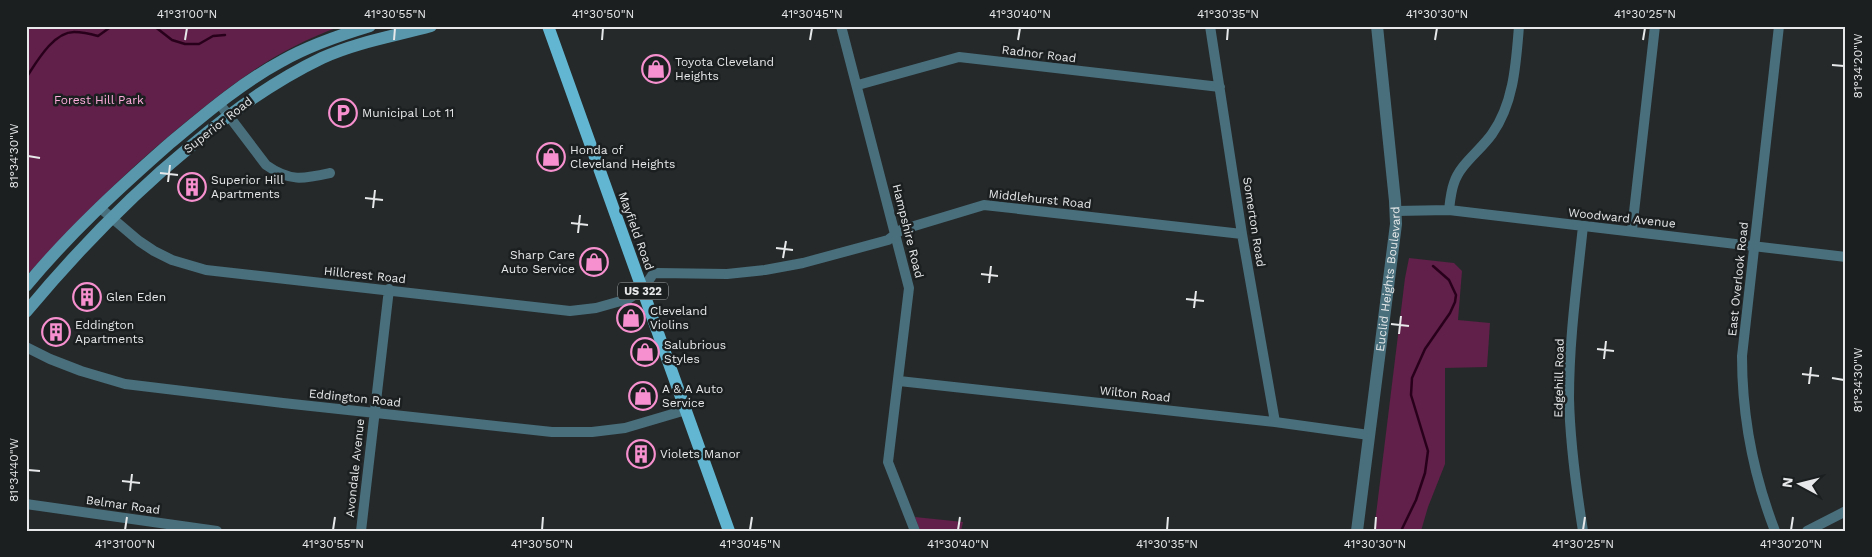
<svg xmlns="http://www.w3.org/2000/svg" width="1872" height="557" font-family="'Work Sans',sans-serif">
  <rect width="100%" height="100%" fill="#25292a"/>
  <path fill="#602049" d="M26,26H341C281,48 242,76 193,116C133,164 78,219 26,276Z
    M1409,258L1454,263L1462,271L1458,320L1490,323L1487,367L1445,368V464L1428,507L1421,531H1374L1405,278Z
    M915,517L963,522L961,531H920Z"/>
  <g fill="none" stroke-linecap="round" stroke-linejoin="round">
    <path stroke="#29001c" stroke-width="2.5" d="M154,26L172,40L185,44H199L213,36L225,35
      M26,78C36,63 53,32 74,32C82,32 91,34 98,36L112,26
      M1401,531L1416,500L1425,473L1428,451L1411,395L1412,378L1425,349L1450,313L1455,302L1456,295L1449,280L1433,266"/>
    <path stroke="#496f7c" stroke-width="10" d="M841,26L909,288L888,462L915,531
      M1210,26L1242,234L1275,422
      M858,85L959,57L1220,87
      M219,103L266,165C290,182 303,179 330,173
      M99,207L139,241L154,251L172,260L206,270L570,311L596,308L628,299L643,289L653,274L657,273L727,274L765,270L803,263L888,240L901,230L984,205L1242,234
      M1449,210C1450,201 1451,191 1454,183C1460,164 1480,151 1492,134C1514,103 1516,63 1519,26
      M1396,211L1449,210L1846,257
      M1632,230L1655,26
      M26,347L50,359L81,371L125,384L283,403L552,432H592L625,428L686,410
      M899,381L1275,422L1369,435
      M26,504L217,531
      M361,531L389,289
      M1583,531C1576,487 1570,442 1569,398C1569,340 1577,283 1583,226
      M1775,531C1753,474 1742,417 1742,356L1779,26
      M1807,531L1846,511"/>
    <path stroke="#496f7c" stroke-width="12" id="s1" d="M1357,531L1396,224L1395,201L1377,26"/>
    <path stroke="#5897ac" stroke-width="12" d="M26,286C69,234 119,188 169,144C205,114 241,83 282,61C310,45 340,35 370,26
      M26,312C76,252 130,196 191,146C232,111 274,81 322,58C357,42 395,36 431,26"/>
    <path stroke="#62b6d1" stroke-width="12" d="M548,26L729,531"/>
  </g>
  <path fill="none" stroke="#e6e8e9" stroke-width="2" d="M185,40L187,28M394,40L395,28M602,40L603,28M810,40L812,28M1018,40L1020,28M1227,40L1228,28M1435,40L1437,28M1643,40L1645,28M1832,65L1844,66M28,156L40,158M160,173L178,175M168,182L170,165M365,198L383,200M373,208L375,190M571,223L588,225M578,233L580,215M776,248L793,250M783,258L786,241M981,274L998,276M989,283L991,266M1186,299L1204,301M1194,308L1196,291M1391,324L1409,326M1399,334L1401,316M1597,349L1614,351M1604,359L1606,341M1802,374L1819,376M1832,378L1844,380M1809,384L1811,367M28,470L40,471M122,481L140,483M130,491L132,474M125,530L127,517M333,530L335,517M542,530L543,517M750,530L752,517M958,530L960,517M1167,530L1168,517M1375,530L1376,517M1583,530L1585,517M1791,530L1793,517"/>
  <defs>
    <symbol id="shop-ring" viewBox="-11 -11 22 22"><circle r="9.5" fill="#1c1f20" stroke="#f790ce" stroke-width="1.5"/><path d="M-5-2.5h2.3a2.7 3.5 0 0 1 5.4 0H5L5.5 6h-11ZM-1.5-2.5h3a1.5 2.3 0 0 0-3 0Z" fill="#f790ce"/></symbol>
    <symbol id="parking-ring" viewBox="-11 -11 22 22"><circle r="9.5" fill="#1c1f20" stroke="#f790ce" stroke-width="1.5"/><path d="M-3.5-5.5H1a3.5 3.5 0 0 1 0 7H-1V5.5H-3.5ZM-1-3.4V-.6H.8a1.4 1.4 0 0 0 0-2.8Z" fill="#f790ce"/></symbol>
    <symbol id="building-ring" viewBox="-11 -11 22 22"><circle r="9.5" fill="#1c1f20" stroke="#f790ce" stroke-width="1.5"/><path d="M-4-6H4V6H1V3H-1V6H-4ZM-2.5-4.3h1.7v1.8h-1.7ZM.8-4.3h1.7v1.8H.8ZM-2.5-1h1.7V.8h-1.7ZM.8-1h1.7V.8H.8Z" fill="#f790ce"/></symbol>
  </defs>
  <g fill-rule="evenodd">
    <use href="#shop-ring" x="640" y="53" width="32" height="32"/>
    <use href="#parking-ring" x="327" y="97" width="32" height="32"/>
    <use href="#shop-ring" x="535" y="141" width="32" height="32"/>
    <use href="#building-ring" x="176" y="171" width="32" height="32"/>
    <use href="#shop-ring" x="578" y="246" width="32" height="32"/>
    <use href="#building-ring" x="71" y="281" width="32" height="32"/>
    <use href="#shop-ring" x="615" y="302" width="32" height="32"/>
    <use href="#building-ring" x="40" y="316" width="32" height="32"/>
    <use href="#shop-ring" x="629" y="336" width="32" height="32"/>
    <use href="#shop-ring" x="627" y="380" width="32" height="32"/>
    <use href="#building-ring" x="625" y="438" width="32" height="32"/>
  </g>
  <g text-anchor="middle" dominant-baseline="central" stroke-width="5" stroke-linejoin="round" paint-order="stroke">
    <rect fill="#1c1f20" stroke="#a9acad" stroke-width="1" x="618" y="282.5" width="50" height="17" rx="4"/>
    <g font-size="11" font-weight="bold" fill="#e6e8e9">
      <text x="643" y="291">US 322</text>
    </g>
    <g font-size="12" fill="#e6e8e9" stroke="#1c1f20">
      <text transform="translate(1039 54) rotate(7)">Radnor Road</text>
      <text transform="translate(218 125) rotate(-38)">Superior Road</text>
      <text transform="translate(1040 199) rotate(6)">Middlehurst Road</text>
      <text transform="translate(1622 218) rotate(6)">Woodward Avenue</text>
      <text transform="translate(1254 222) rotate(81)">Somerton Road</text>
      <text transform="translate(636 231) rotate(70)">Mayfield Road</text>
      <text transform="translate(908 231) rotate(76)">Hampshire Road</text>
      <text transform="translate(365 275) rotate(6)">Hillcrest Road</text>
      <text stroke="none"><textPath href="#s1" startOffset="254">Euclid Heights Boulevard</textPath></text>
      <text transform="translate(1738 279) rotate(-84)">East Overlook Road</text>
      <text transform="translate(1559 378) rotate(-89)">Edgehill Road</text>
      <text transform="translate(1135 394) rotate(6)">Wilton Road</text>
      <text transform="translate(355 398) rotate(6)">Eddington Road</text>
      <text transform="translate(355 468) rotate(-84)">Avondale Avenue</text>
      <text transform="translate(123 505) rotate(8)">Belmar Road</text>
    </g>
    <g font-size="12" fill="#e6e8e9" stroke="#1c1f20" text-anchor="start">
      <text x="675" y="62">Toyota Cleveland<tspan x="675" dy="14">Heights</tspan></text>
      <text x="362" y="113">Municipal Lot 11</text>
      <text x="570" y="150">Honda of<tspan x="570" dy="14">Cleveland Heights</tspan></text>
      <text x="211" y="180">Superior Hill<tspan x="211" dy="14">Apartments</tspan></text>
      <text x="575" y="255" text-anchor="end">Sharp Care<tspan x="575" dy="14">Auto Service</tspan></text>
      <text x="106" y="297">Glen Eden</text>
      <text x="650" y="311">Cleveland<tspan x="650" dy="14">Violins</tspan></text>
      <text x="75" y="325">Eddington<tspan x="75" dy="14">Apartments</tspan></text>
      <text x="664" y="345">Salubrious<tspan x="664" dy="14">Styles</tspan></text>
      <text x="662" y="389">A &amp; A Auto<tspan x="662" dy="14">Service</tspan></text>
      <text x="660" y="454">Violets Manor</text>
    </g>
    <g font-size="12" fill="#feaedc" stroke="#1c1f20">
      <text x="99" y="100">Forest Hill Park</text>
    </g>
  </g>
  <rect width="1872" height="557" fill="none" stroke="#1c1f20" stroke-width="55"/>
  <g transform="translate(1800 484) rotate(277)" stroke="#1c1f20" stroke-width="4" paint-order="stroke">
  <path d="M0-4L9 19L0 12L-9 19Z" fill="#e6e8e9"/>
  <text y="-8" font-size="14" font-weight="bold" text-anchor="middle" fill="#e6e8e9">N</text>
  </g>
  <rect x="28" y="28" width="1816" height="502" fill="none" stroke="#e6e8e9" stroke-width="2"/>
  <g font-size="12" text-anchor="middle" fill="#e6e8e9">
    <text x="187" y="18">41°31'00"N</text>
    <text x="395" y="18">41°30'55"N</text>
    <text x="603" y="18">41°30'50"N</text>
    <text x="812" y="18">41°30'45"N</text>
    <text x="1020" y="18">41°30'40"N</text>
    <text x="1228" y="18">41°30'35"N</text>
    <text x="1437" y="18">41°30'30"N</text>
    <text x="1645" y="18">41°30'25"N</text>
    <text transform="translate(1858 66) rotate(-90)" y="4">81°34'20"W</text>
    <text transform="translate(14 156) rotate(-90)" y="4">81°34'30"W</text>
    <text transform="translate(1858 380) rotate(-90)" y="4">81°34'30"W</text>
    <text transform="translate(14 470) rotate(-90)" y="4">81°34'40"W</text>
    <text x="125" y="548">41°31'00"N</text>
    <text x="333" y="548">41°30'55"N</text>
    <text x="542" y="548">41°30'50"N</text>
    <text x="750" y="548">41°30'45"N</text>
    <text x="958" y="548">41°30'40"N</text>
    <text x="1167" y="548">41°30'35"N</text>
    <text x="1375" y="548">41°30'30"N</text>
    <text x="1583" y="548">41°30'25"N</text>
    <text x="1791" y="548">41°30'20"N</text>
  </g>
</svg>
